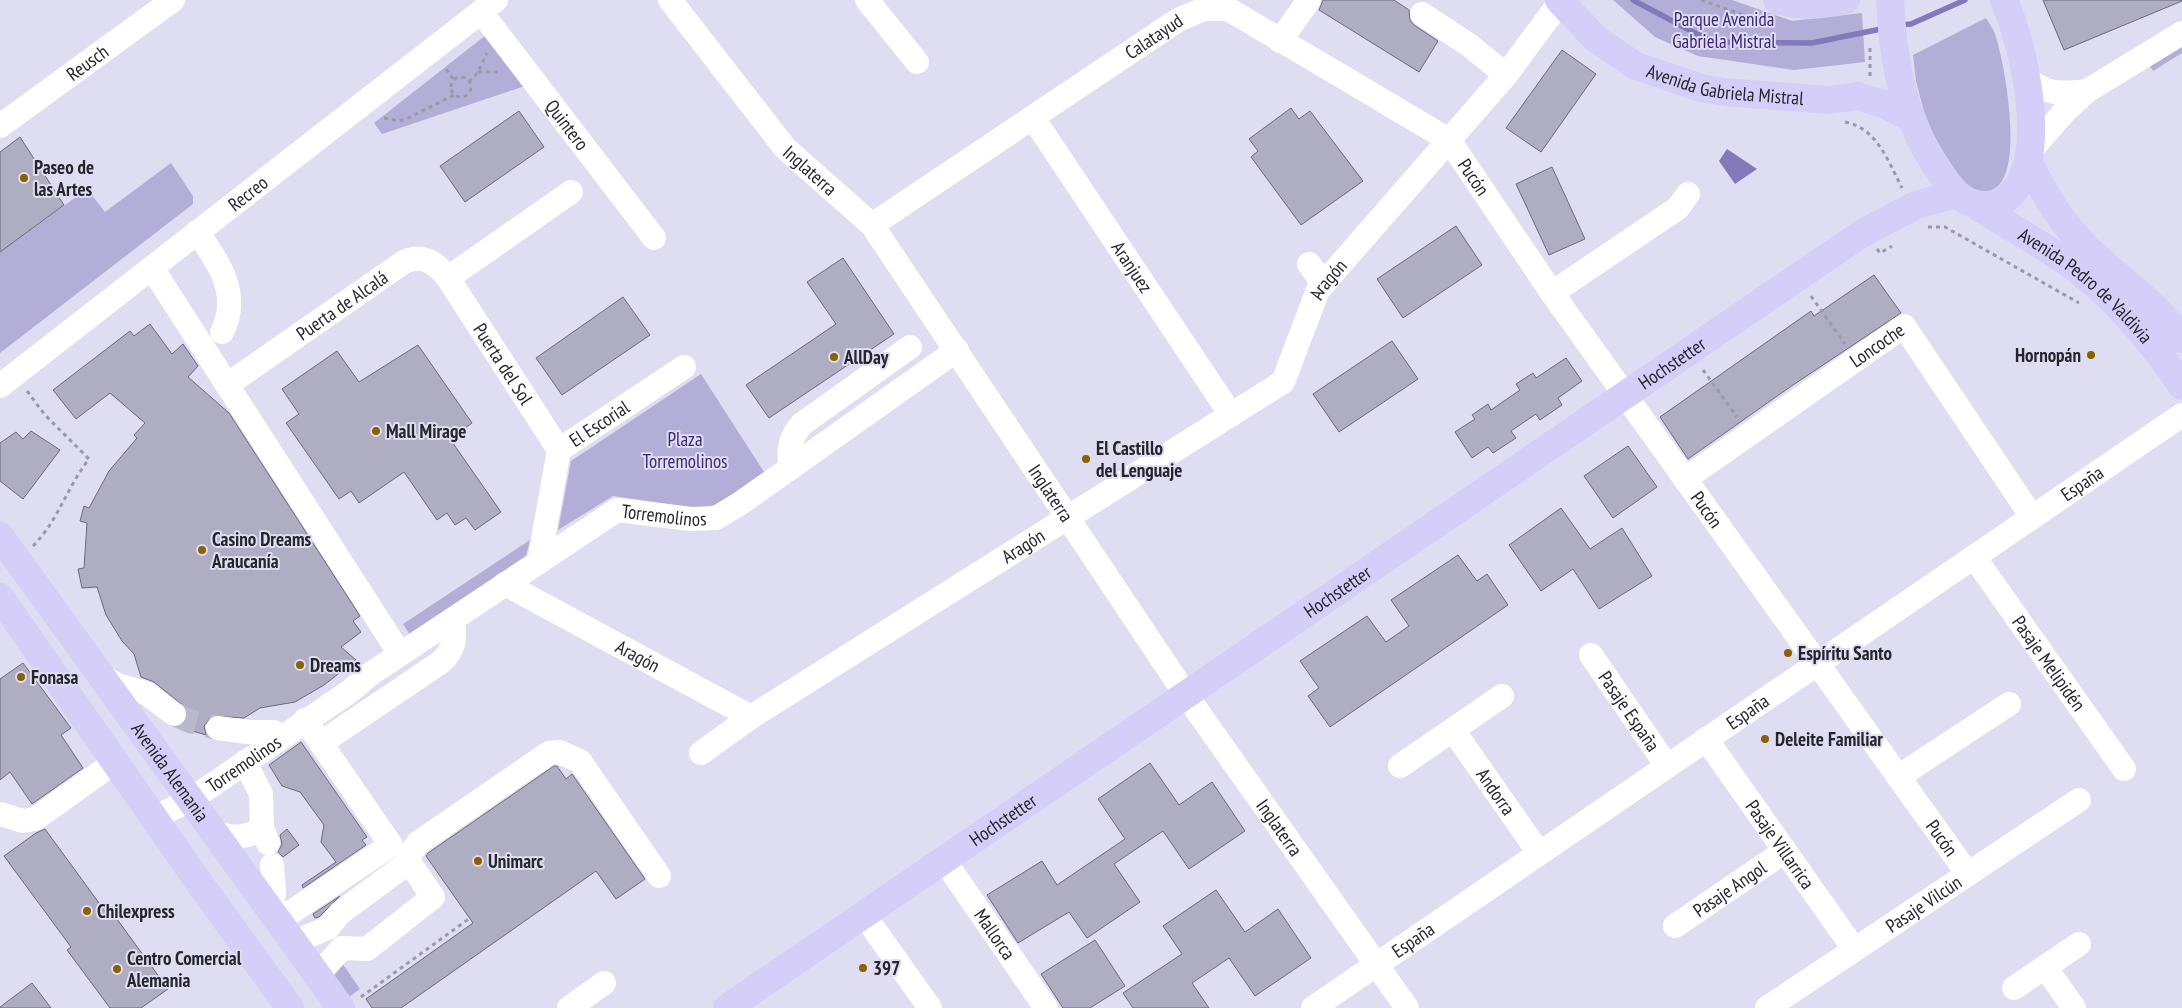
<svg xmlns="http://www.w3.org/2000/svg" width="2182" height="1008" font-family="'PT Sans Narrow',sans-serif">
  <rect width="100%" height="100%" fill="#dfddf2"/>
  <path fill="#b3aed7" d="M1613,0H1732L1792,21L1862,13L1865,62L1794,70L1698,56L1655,37Z
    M1986,18C1989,23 1993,29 1995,34C2005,64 2022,161 1999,185C1996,188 1990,191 1986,193L1972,190L1945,161L1926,119L1916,81L1913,55Z
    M486,35L525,86L382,134L374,123Z
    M2182,45V53L2153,71L2149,64Z
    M171,163L193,196V204L0,353V252L87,189L105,212Z
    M701,374L764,472L718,504L703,509L613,496L558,530L571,461Z
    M530,540L525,560L412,638L403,624Z
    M340,960L360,989L349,997L332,973Z"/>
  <path fill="#8379ba" d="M1727,149L1757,169L1735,184L1719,161Z"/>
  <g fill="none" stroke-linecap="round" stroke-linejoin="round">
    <path stroke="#8379ba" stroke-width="5.5" d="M1633,0L1712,42L1812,43L1886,28
      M1900,25L1911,24L1965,0"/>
  </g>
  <path fill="#afadc1" stroke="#6c697c" d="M1323,0H1394L1409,10L1410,20L1414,25L1438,41L1419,72L1319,10Z
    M2043,0H2182V1L2064,50Z
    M1562,50L1596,74L1541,152L1506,128Z
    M1291,108L1299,119L1310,111L1363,181L1301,225L1251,157L1258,151L1249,139Z
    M519,111L544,147L465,202L440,166Z
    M20,137L64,205L0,252V152Z
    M1552,167L1585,239L1549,255L1516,184Z
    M1456,226L1482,265L1403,318L1377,279Z
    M843,258L894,334L769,418L746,385L836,324L807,282Z
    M1874,275L1901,313L1790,387L1688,459L1660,417L1811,311L1814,316Z
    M623,297L650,335L562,395L536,358Z
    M150,324L172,354L183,344L198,366L188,377L229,413L360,616L353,621L361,632L341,647L356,660L324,685L295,702L260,708L244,718L212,716L204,726L206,735L179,727L188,716L186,708L154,682L141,677L134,654L122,641L106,615L97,587L82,588L78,569L84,568L87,523L80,521L84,506L89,508L109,471L137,438L134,435L145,423L110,393L76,419L53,390L130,331L134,336Z
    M1392,341L1418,379L1339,432L1313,394Z
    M418,345L472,423L450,439L501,512L475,530L466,518L455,525L447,513L437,520L404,472L359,503L351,491L339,499L286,423L299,414L282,389L337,351L359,382Z
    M1566,358L1582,381L1558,398L1562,405L1540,420L1536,414L1511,431L1516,438L1493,453L1488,447L1472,458L1455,432L1475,419L1472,415L1488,404L1491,410L1520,390L1516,384L1533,373L1536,378Z
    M31,431L60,450L23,499L0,481V443L16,432L23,439Z
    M1628,446L1657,487L1613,518L1584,476Z
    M1561,508L1590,549L1622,528L1652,576L1599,609L1573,569L1541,591L1509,545Z
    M1458,555L1477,581L1487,574L1508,605L1330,727L1308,696L1319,688L1300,661L1367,616L1386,642L1409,626L1391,600Z
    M23,663L71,728L61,735L83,768L32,804L10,772L0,780V679Z
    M301,742L367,837L362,840L366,845L303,888L302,885L336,862L321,842L324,825L300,792L282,786L269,765Z
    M1150,763L1179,805L1212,782L1245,831L1189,869L1163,831L1114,864L1140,902L1087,938L1069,912L1018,943L987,895L1042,861L1057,885L1125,839L1098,799Z
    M554,766H557L566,779L572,774L645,879L616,899L596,871L401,1008H372L366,999L473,923L426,856L428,853Z
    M45,829L110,918L114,915L168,989L141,1008H110L67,950L71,947L4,856L36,833Z
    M287,829L299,845L283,857L278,852L282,844L280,835Z
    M1216,890L1245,932L1278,909L1311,958L1255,996L1229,958L1192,983L1209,1008H1133L1123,993L1182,954L1163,926Z
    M340,896L319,917L315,918L313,914Z
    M1095,940L1125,986L1090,1008H1063L1041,974Z
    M32,983L51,1008H0V1007Z"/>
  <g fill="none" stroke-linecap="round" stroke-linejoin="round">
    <path stroke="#bab8cb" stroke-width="24" stroke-dasharray="24 12" stroke-linecap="butt" d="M174,714L190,721L218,728"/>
    <path stroke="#9b99a9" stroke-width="3" stroke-dasharray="4 4" stroke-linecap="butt" d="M1701,0L1752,18L1764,20
      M1870,48V77
      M446,69L454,80
      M478,72H499
      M451 87a10 10 0 1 1 20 0a10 10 0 1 1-20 0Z
      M469,82L478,72L487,53
      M384,118L399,121L406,119L454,95
      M1845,122C1877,128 1888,161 1902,188
      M1928,227H1945L2079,303
      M1877,249L1880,253L1892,246
      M1811,296L1845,344
      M1703,370L1737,417
      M27,391L45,415L89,459C67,487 58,521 33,546
      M361,997L470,918"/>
    <g stroke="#fff" stroke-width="24">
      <path id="s1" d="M670,0L785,148L872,225L1186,695L1407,1008"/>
      <path d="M867,0L917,62"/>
      <path id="s2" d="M481,12L654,238"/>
      <path d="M1422,14L1469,45L1506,75"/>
      <path d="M1280,41L1309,0"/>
      <path d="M2026,77C2044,95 2063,94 2087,91"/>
      <path id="s3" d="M1033,118L1231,415"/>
      <path id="s4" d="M0,126L173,0"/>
      <path d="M2030,151L2066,110L2087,91L2182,33"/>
      <path id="s5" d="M872,225L1178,20L1204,9H1228L1449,140L1552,293L1968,874"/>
      <path d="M197,232C219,262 241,295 222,332"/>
      <path d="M1309,264L1324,284"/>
      <path d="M152,268L400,654"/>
      <path id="s6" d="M448,278L559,450"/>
      <path d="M1552,293L1678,208L1688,194"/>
      <path id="s7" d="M227,385L404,262C423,253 436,263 448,278L571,192"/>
      <path id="s8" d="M0,386L496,0"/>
      <path d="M791,468C787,451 790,437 802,424L910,347"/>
      <path id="s9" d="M1685,479L1904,326L2032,517"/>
      <path id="s10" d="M1974,557L2124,769"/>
      <path id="s11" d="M539,562L559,450L684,367"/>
      <path id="s12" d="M505,584L751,717L1283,382L1318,290L1506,75L1560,2"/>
      <path id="s13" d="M1591,655L1667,766"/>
      <path d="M100,675L117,685L146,693L174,714"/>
      <path d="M218,728L248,732H274"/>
      <path id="s14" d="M1453,730L1539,853"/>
      <path id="s15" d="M1706,739L1854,949"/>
      <path d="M321,743L441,662C454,650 457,636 452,620"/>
      <path d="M701,753L751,717"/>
      <path d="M245,762L261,794L262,828L268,843"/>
      <path d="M1400,766L1502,696"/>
      <path d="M1898,777L2009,704"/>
      <path d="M0,814L23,821L35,819L115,762"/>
      <path id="s16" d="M154,818L190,800L349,692L369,675L617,510L691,519L716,518L741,503L957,350"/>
      <path d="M213,831C231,839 246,839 262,828"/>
      <path id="s17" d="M944,860L1046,1008"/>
      <path d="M409,862L410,854L418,843L549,753L559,752L580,761L659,876"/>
      <path d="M271,912L274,892L272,865"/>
      <path d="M864,915L930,1008"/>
      <path d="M278,921L391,845L305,720"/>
      <path id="s18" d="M1675,926L1785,851"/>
      <path d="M294,942L328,928L340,913L409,862L433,897L367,949L342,948L317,976"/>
      <path d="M2045,967L2074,1008"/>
      <path d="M2014,988L2079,944"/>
      <path d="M569,1008L604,983"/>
      <path id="s19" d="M1313,1008L2182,415"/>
      <path id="s20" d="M1767,1008L2079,800"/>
    </g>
    <g stroke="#d4cef8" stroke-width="28">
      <path id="s21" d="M1559,0L1596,39L1636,66L1701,88L1725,92L1829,100L1857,96L1884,104L1911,118"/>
      <path d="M1777,0C1801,7 1822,6 1846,0"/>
      <path d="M1890,0C1893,62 1904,121 1940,172C1948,184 1957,198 1972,203C1985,207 2000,205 2010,195C2051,158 2023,44 2004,0"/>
      <path d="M2029,163C2046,197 2062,224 2090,251C2121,280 2157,304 2182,339"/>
      <path id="s22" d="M1972,203C2006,225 2043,244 2075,268C2118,301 2152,341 2182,386"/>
      <path id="s23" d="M0,536L341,1008"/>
      <path d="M0,597L200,884L290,1008"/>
      <path id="s24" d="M727,1008L1861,234L1916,205L1956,194"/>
    </g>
  </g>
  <g fill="#896100" stroke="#dfddf2" stroke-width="2">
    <circle cx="24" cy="178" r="5"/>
    <circle cx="2091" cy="355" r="5"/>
    <circle cx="834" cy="357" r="5"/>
    <circle cx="376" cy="431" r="5"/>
    <circle cx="1086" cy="459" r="5"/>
    <circle cx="202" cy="550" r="5"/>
    <circle cx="1788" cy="653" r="5"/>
    <circle cx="300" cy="665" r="5"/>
    <circle cx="21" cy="677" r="5"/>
    <circle cx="1765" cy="739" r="5"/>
    <circle cx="478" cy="861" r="5"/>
    <circle cx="87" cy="911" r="5"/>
    <circle cx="863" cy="968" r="5"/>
    <circle cx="117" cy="969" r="5"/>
  </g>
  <g text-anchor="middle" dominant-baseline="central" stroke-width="4" stroke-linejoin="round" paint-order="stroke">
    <g font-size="19" fill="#3c2775" stroke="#dfddf2">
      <text x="1724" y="19">Parque Avenida<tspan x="1724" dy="22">Gabriela Mistral</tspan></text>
      <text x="685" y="439">Plaza<tspan x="685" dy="22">Torremolinos</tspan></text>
    </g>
    <g font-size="19" fill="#26252d" stroke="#dfddf2">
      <text stroke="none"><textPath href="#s5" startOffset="339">Calatayud</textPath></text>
      <text stroke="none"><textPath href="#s4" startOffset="108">Reusch</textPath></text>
      <text stroke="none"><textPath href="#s21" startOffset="194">Avenida Gabriela Mistral</textPath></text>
      <text stroke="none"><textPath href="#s2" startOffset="142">Quintero</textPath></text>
      <text stroke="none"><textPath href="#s1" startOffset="221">Inglaterra</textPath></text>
      <text stroke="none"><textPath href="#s5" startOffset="722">Pucón</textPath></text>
      <text stroke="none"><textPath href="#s8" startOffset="314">Recreo</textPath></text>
      <text stroke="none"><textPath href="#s3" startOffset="179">Aranjuez</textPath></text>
      <text stroke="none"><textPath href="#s12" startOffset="1021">Aragón</textPath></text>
      <text stroke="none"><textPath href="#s22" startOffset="141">Avenida Pedro de Valdivia</textPath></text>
      <text stroke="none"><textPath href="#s7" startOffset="140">Puerta de Alcalá</textPath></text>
      <text stroke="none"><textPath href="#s9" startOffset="234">Loncoche</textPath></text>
      <text stroke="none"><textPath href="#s24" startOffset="1144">Hochstetter</textPath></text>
      <text stroke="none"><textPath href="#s6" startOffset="102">Puerta del Sol</textPath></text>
      <text stroke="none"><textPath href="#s11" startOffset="162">El Escorial</textPath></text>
      <text stroke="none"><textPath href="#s19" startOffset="931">España</textPath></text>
      <text stroke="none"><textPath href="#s1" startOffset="626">Inglaterra</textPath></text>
      <text stroke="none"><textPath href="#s5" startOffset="1128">Pucón</textPath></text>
      <text stroke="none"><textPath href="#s16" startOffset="604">Torremolinos</textPath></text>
      <text stroke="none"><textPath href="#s12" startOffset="601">Aragón</textPath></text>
      <text stroke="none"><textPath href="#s24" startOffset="739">Hochstetter</textPath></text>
      <text stroke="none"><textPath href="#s12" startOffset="151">Aragón</textPath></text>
      <text stroke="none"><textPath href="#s10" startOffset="130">Pasaje Melipidén</textPath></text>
      <text stroke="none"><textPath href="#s13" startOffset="68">Pasaje España</textPath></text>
      <text stroke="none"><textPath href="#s19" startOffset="526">España</textPath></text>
      <text stroke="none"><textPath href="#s16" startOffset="105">Torremolinos</textPath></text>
      <text stroke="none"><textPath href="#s23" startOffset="291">Avenida Alemania</textPath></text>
      <text stroke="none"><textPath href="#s14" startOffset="75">Andorra</textPath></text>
      <text stroke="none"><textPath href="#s24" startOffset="334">Hochstetter</textPath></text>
      <text stroke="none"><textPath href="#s1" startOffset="1031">Inglaterra</textPath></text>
      <text stroke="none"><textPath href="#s5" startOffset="1532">Pucón</textPath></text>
      <text stroke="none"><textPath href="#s15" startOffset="129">Pasaje Villarrica</textPath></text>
      <text stroke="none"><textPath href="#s18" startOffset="66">Pasaje Angol</textPath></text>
      <text stroke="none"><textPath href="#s20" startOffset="188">Pasaje Vilcún</textPath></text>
      <text stroke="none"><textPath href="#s17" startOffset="90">Mallorca</textPath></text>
      <text stroke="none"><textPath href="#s19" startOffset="121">España</textPath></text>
    </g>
    <g font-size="19" font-weight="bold" fill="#26252d" stroke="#dfddf2" text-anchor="start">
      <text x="34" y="167">Paseo de<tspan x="34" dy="22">las Artes</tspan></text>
      <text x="2081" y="355" text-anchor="end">Hornopán</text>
      <text x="844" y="357">AllDay</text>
      <text x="386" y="431">Mall Mirage</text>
      <text x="1096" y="448">El Castillo<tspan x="1096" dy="22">del Lenguaje</tspan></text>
      <text x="212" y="539">Casino Dreams<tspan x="212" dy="22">Araucanía</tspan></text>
      <text x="1798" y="653">Espíritu Santo</text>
      <text x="310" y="665">Dreams</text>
      <text x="31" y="677">Fonasa</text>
      <text x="1775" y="739">Deleite Familiar</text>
      <text x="488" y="861">Unimarc</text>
      <text x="97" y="911">Chilexpress</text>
      <text x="127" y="958">Centro Comercial<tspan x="127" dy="22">Alemania</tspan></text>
      <text x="873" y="968">397</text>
    </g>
  </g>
</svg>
